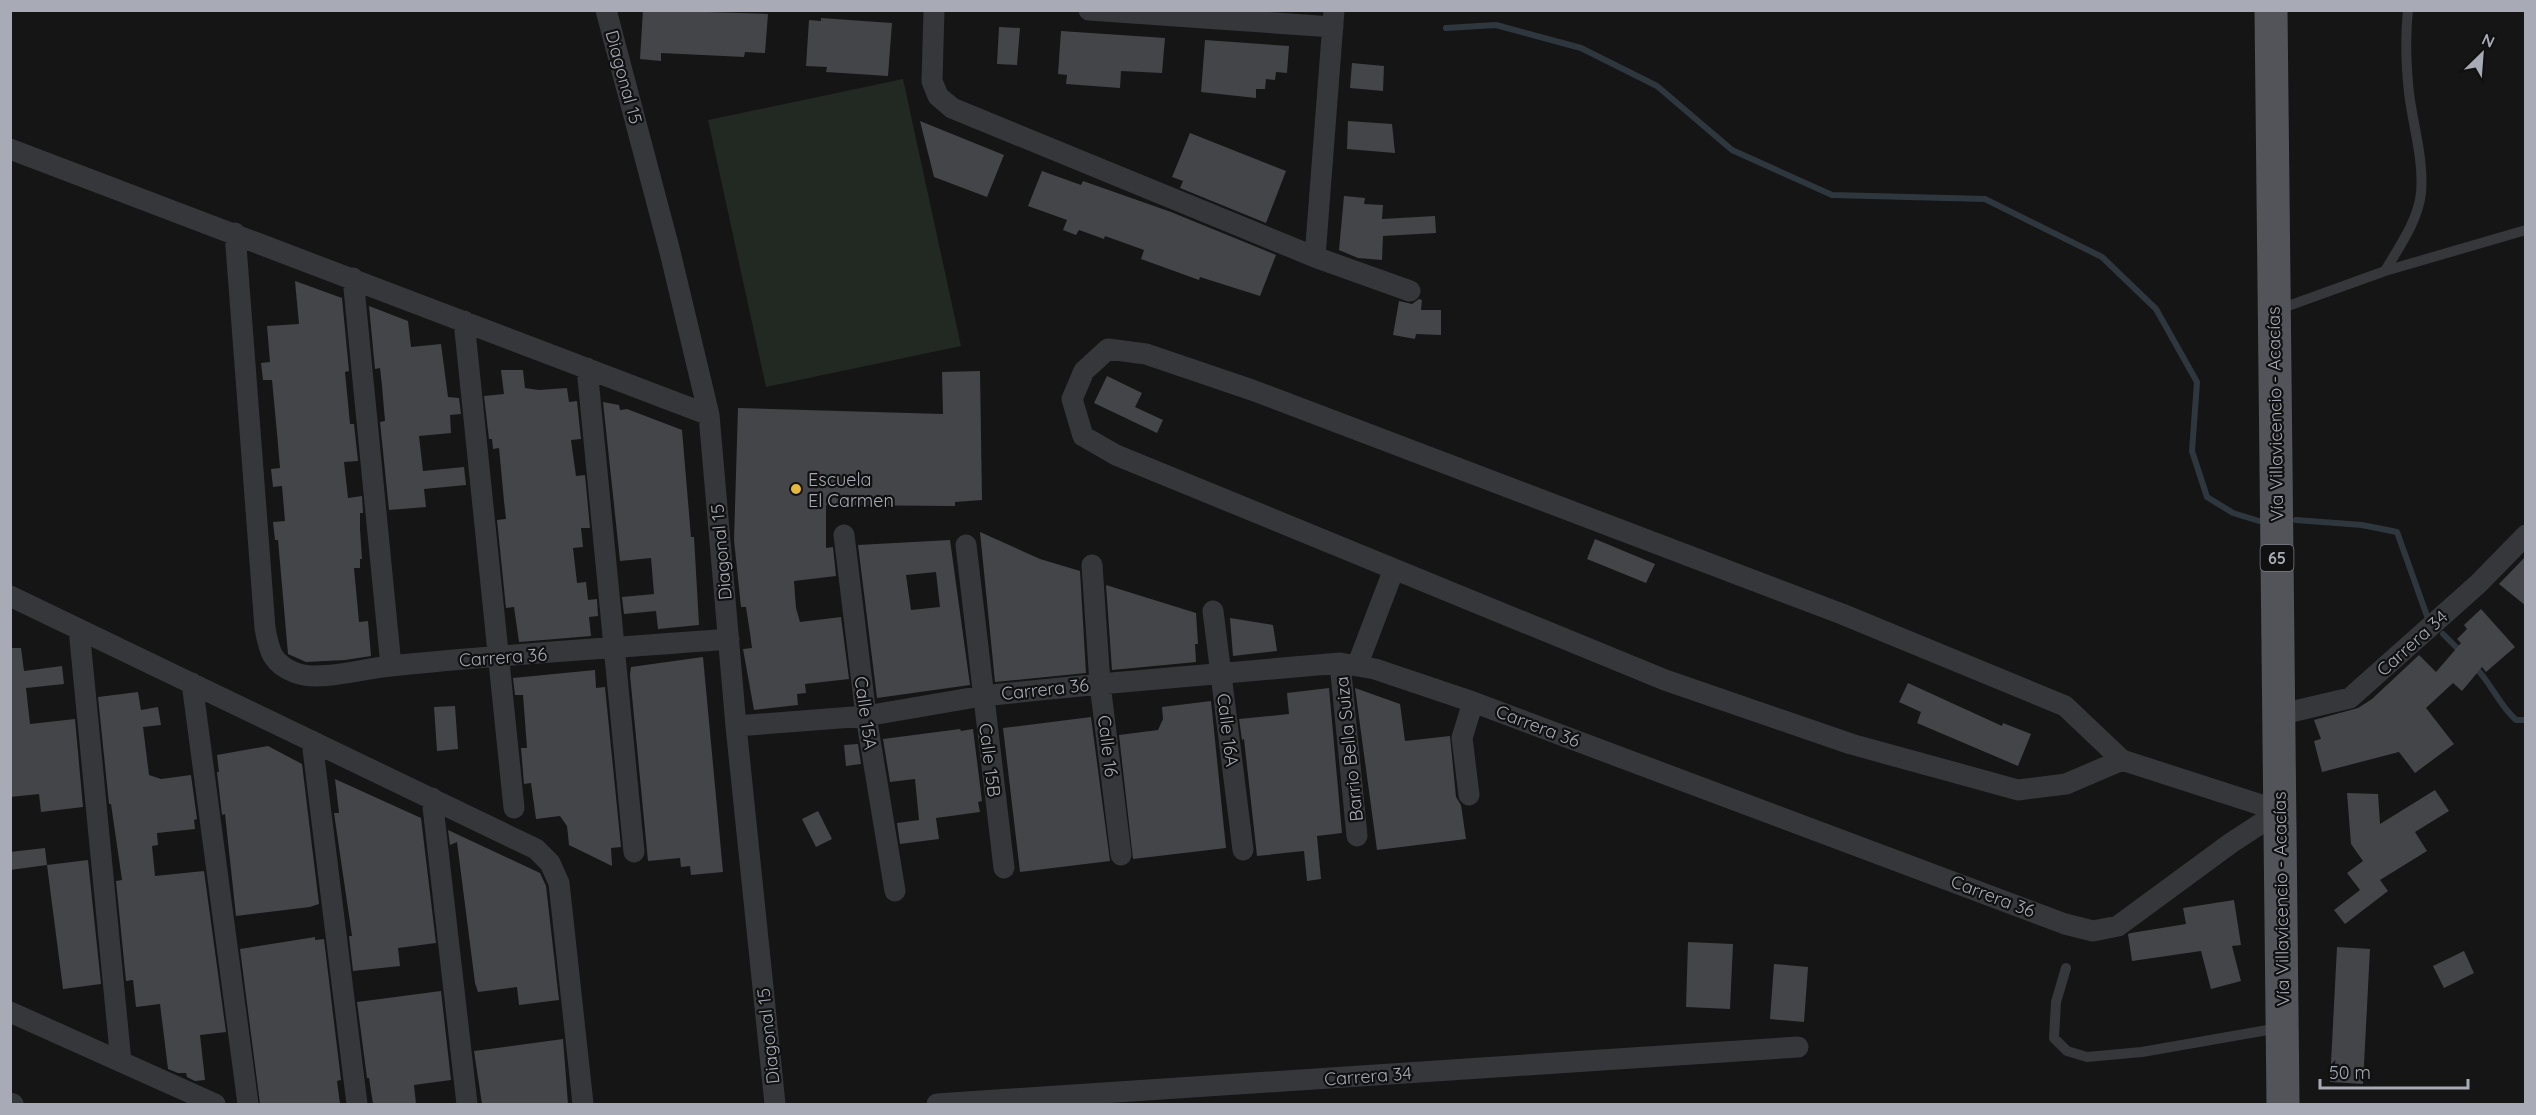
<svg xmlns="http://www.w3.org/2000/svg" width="2536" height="1115" font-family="Quicksand,sans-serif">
  <rect width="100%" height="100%" fill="#151516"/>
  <path fill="#212922" d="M903,79L961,346L766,387L708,120Z"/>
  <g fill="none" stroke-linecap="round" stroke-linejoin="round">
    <path stroke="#2f373e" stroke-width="6" d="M1446,28L1496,25L1581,48L1657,86L1732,150L1832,195L1985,199L2102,257L2156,309L2197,382L2192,451L2207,497L2233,513L2259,521
      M2296,520L2362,525L2397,532L2427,616
      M2443,634L2462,653
      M2475,667C2492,684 2498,704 2516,720H2526"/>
  </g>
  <path fill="#444549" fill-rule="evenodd" d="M643,10L768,14L765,53L745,52L744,57L661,53V61L640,59Z
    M821,18L892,23L888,76L826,72L827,67L806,66L809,20L821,21Z
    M999,27L1020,28L1017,65L997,64Z
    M1061,31L1165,38L1162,73L1121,71L1120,88L1066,84L1067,75L1058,74Z
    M1205,40L1289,46L1287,73L1276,72L1275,80L1266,79L1265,89H1256V98L1201,92Z
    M1352,63L1384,66L1383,91L1350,88Z
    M920,121L1004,155L987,197L934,177Z
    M1348,121L1392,124L1395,153L1347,149Z
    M1190,133L1286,171L1266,223L1180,188L1183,181L1172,177Z
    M1042,171L1081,185L1083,181L1171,212L1276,255L1260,296L1200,277L1199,280L1141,259L1144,250L1105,236L1104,239L1079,230L1076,235L1063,230L1067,220L1028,206Z
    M1344,196L1365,198L1364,204L1383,205L1382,219L1435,216L1436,233L1383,236L1382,260L1358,258L1339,250Z
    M295,281L342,298L349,371L345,372L348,403L350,424H354L358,461L344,462L348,498L362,496L363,513H360V529L362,559H360V568H354L359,622L368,621L371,656L345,660L306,662L288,654L278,540H275L273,522L285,521L282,486L273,487L271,469L280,468L277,433L272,380H263L261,363L270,362L267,326L299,324Z
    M1419,299L1422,300L1421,310H1441V335L1416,334L1415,339L1393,335L1399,301L1412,304Z
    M369,306L408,321L411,347L441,344L448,397L459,398L461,414L450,415L451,433L419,436L423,471L464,467L466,485L424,489L426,507L389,510L380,422L385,421L382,386L380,368L375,369Z
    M501,370H523L525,388L539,390L567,388L569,402L577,401L581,439L571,440L576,476L585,475L590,528H581L583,547L573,548L577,583L586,582L588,600L597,599L598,616L589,617L591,636L519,642L514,607L506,608L497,520L506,519L504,501L499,448L493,449L492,439H489L484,396L504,394Z
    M980,371L982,500L955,502V506L826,505V548L833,547L836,576L794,581L796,608L800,622L841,617L849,679L805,684L806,693L797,694L798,705L754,710L743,649L752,648L750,633L746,607H741L734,540L738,408L943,414L942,372Z
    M1107,376L1142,393L1135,407L1163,420L1157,433L1094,403Z
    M603,402L619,405L620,410L627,409L682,430L691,537H694L699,625L658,629L656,611L624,614L622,597L654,594L651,558L620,561Z
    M980,532L1040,559L1080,571L1086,673L995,682Z
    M1595,539L1655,564L1646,583L1587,559Z
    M950,540L970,685L877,698L858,545ZM936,572L940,607L911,610L906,575Z
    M2526,556V606L2499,584Z
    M1106,585L1196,613L1198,644H1195L1196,662L1112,670Z
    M2481,609L2515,647L2486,672L2482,667L2462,691L2453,683L2426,708L2454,744L2415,773L2399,752L2322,772L2314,741L2321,739L2314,720L2358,708L2372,699L2419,655L2436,672L2461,643L2457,639L2467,629L2464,625Z
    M1230,618L1273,625L1277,651L1233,656Z
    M10,648H21L24,671L62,666L64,684L26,688L30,724L75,719L83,807L41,812L39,794L10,797Z
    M703,657L723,872L691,875L690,866L681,867L680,858L648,861L630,675L631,667Z
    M595,670L596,688L605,687L621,847L611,848L612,866L569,845L567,826L560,816L536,819L531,783L524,784L521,748H527L523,695H515L513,678Z
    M1908,683L2002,726L2003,723L2031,734L2018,766L1917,723L1921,712L1899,702Z
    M1329,688L1342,833L1317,836L1321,879L1307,881L1304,851L1257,856L1244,739L1242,740L1239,719L1289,714L1287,693Z
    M1355,688L1400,704L1405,741L1450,736L1456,797L1461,805L1466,839L1377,850Z
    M138,692L141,710L158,707L161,725L143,727L149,775L161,779L191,775L197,819L194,820L195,829L157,833L158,845L152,846L155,876L204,871L226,1032L200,1035L205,1080L195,1081L187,1077L186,1073H178L168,1069L160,1004L136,1007L133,980L126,981L116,881L122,880L111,804H109L98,697Z
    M1211,701L1226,848L1133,859L1119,735L1158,730L1163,719L1162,707Z
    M455,706L458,749L437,751L434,707Z
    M1091,717L1110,861L1020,872L1003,728Z
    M960,729L961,731L973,729L982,801L978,802L980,812L936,818L939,839L900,844L897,823L919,820L915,779L890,782L883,739Z
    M858,744L861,764L846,766L844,745Z
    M268,746L302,764L319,904L310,907L236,916L225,814L222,815L217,772H219L217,755Z
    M335,779L421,818L436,943L398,948L400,966L353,971L349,936H352L334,813H339Z
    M2435,790L2449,811L2415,832L2427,851L2380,880L2388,891L2345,924L2334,910L2360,890L2347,873L2363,861L2351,844L2347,793L2378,794L2380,824Z
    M818,811L832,839L816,847L802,819Z
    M448,830L540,873L546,886L559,1000L519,1005L517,987L478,992L475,983L457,842L450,845Z
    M45,848L47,865L10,870V852Z
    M88,860L101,984L63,989L47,865Z
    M2234,900L2241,945L2232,946L2241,981L2211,989L2201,951L2132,961L2128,934L2131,933L2186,924L2183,908Z
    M315,937V940L324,939L341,1080L337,1081L340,1104H260L240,949Z
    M1688,942L1733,944L1730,1009L1686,1007Z
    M2337,947L2370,949L2363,1084L2330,1082Z
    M2464,951L2474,973L2444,988L2433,966Z
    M1774,964L1808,967L1804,1022L1770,1019Z
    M441,991L451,1080L414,1085L416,1104H373L369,1078H367L357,1002Z
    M563,1039L568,1104H482L474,1051Z"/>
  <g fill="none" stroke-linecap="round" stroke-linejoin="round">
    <path stroke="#36373b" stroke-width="10" d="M2385,271C2399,247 2418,221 2421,193C2424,159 2413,126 2409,93C2406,65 2405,38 2408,10
      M2277,310L2385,271L2526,230
      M2066,968L2056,1002L2054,1038L2067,1051L2087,1057L2142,1052L2279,1028"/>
    <path stroke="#36373b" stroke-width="21" d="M606,10L670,252L709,415L736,726L775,1104
      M934,10L932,81L938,96L952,108L1315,257L1410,291
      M1089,10L1333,27
      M10,149L709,415
      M235,233L265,628C269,651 272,664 296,673C320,682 365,668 391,666C503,654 616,648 729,639
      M1315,257L1334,10
      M353,278L391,666
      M464,321L514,808
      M587,368L634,852
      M844,535L866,716L895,891
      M966,545L1004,868
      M1092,565L1100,684L1121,855
      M10,596L536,849L550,863L559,883L583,1104
      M1213,611L1243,850
      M79,629L121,1062
      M1340,663L1357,836
      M1357,666L1394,569
      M192,683L248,1104
      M2278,715L2350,698L2478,584L2526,535
      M736,726L866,716L982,696L1100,684L1340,663L1375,669L1473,702L2065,924L2093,931L2118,926L2231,843L2280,811
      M312,741L357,1104
      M2122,760L2066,784L2018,790L1851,744L1665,680L1116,455L1083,436L1072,399L1084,371L1108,349L1146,354L1252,390L1842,614L2065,706L2122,760L2280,811
      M1469,795L1462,738L1473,702
      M432,798L467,1104
      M10,1012L215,1104
      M10,1103L13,1104
      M937,1104L1798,1047"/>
    <path stroke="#52545a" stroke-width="33" d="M2271,10L2283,1104"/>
  </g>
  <circle fill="#e6b63d" stroke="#101011" stroke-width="2" cx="796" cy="489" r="6"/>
  <g text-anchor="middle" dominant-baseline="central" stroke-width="4.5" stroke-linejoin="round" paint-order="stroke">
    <rect fill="#101011" stroke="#7a7c84" stroke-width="1.5" x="2260.5" y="545" width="33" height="26" rx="4.5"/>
    <g font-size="16" font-weight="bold" fill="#a8abb6">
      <text x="2277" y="558">65</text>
    </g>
    <g font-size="18" fill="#a8abb6" stroke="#101011">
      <text transform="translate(624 77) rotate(75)">Diagonal 15</text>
      <text transform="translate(2275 414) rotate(-91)">Vía Villavicencio - Acacías</text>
      <text transform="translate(721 552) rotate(-95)">Diagonal 15</text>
      <text transform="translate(2412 643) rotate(-42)">Carrera 34</text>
      <text transform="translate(503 657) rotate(-4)">Carrera 36</text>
      <text transform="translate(1045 689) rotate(-6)">Carrera 36</text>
      <text transform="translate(866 713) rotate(82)">Calle 15A</text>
      <text transform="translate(1538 726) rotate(21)">Carrera 36</text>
      <text transform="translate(1228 730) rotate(83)">Calle 16A</text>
      <text transform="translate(1108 746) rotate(83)">Calle 16</text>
      <text transform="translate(1349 749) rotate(-96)">Barrio Bella Suiza</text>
      <text transform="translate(990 760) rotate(83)">Calle 15B</text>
      <text transform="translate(1993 896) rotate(21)">Carrera 36</text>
      <text transform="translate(2281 899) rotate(-91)">Vía Villavicencio - Acacías</text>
      <text transform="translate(768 1036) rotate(-96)">Diagonal 15</text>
      <text transform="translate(1368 1076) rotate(-4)">Carrera 34</text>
    </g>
    <g font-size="18" fill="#a8abb6" stroke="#101011" text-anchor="start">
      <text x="808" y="479">Escuela<tspan x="808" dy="21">El Carmen</tspan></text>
    </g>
  </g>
  <rect width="2536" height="1115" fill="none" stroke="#a8abb6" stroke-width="24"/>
  <g transform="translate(2482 54) rotate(25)" stroke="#101011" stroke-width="4.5" paint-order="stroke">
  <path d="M0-4.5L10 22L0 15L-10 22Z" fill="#a8abb6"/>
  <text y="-9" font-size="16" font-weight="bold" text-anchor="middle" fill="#a8abb6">N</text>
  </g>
  <path d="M2320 1079v9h148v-9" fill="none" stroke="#a8abb6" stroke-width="3"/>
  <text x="2329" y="1079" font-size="18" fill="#a8abb6" stroke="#101011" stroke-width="4.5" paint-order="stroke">50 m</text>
</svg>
